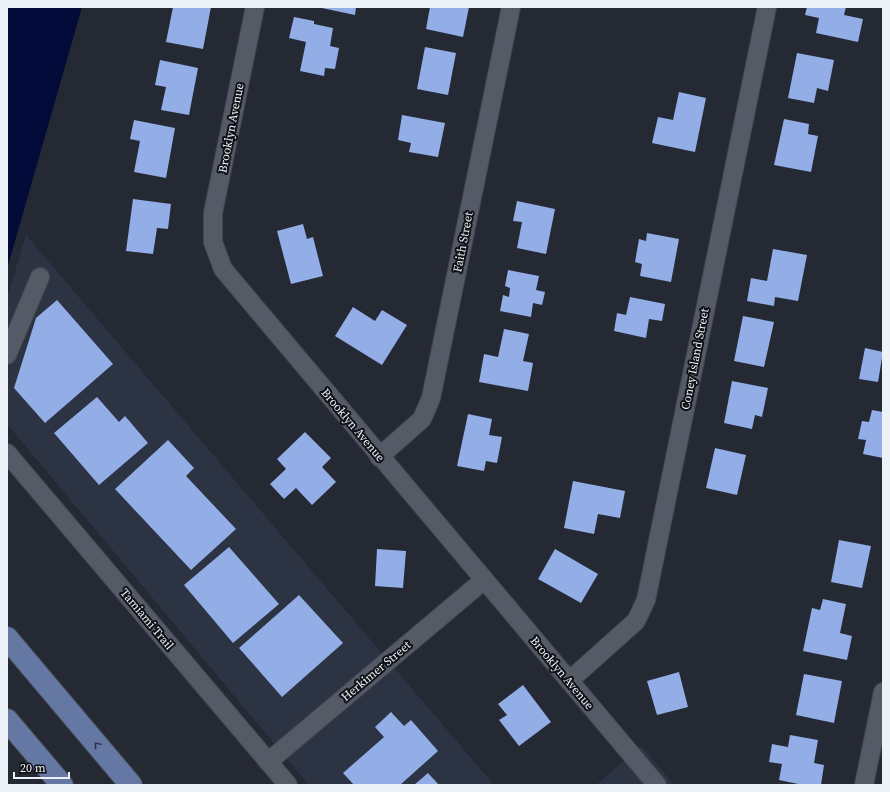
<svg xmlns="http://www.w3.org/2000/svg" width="890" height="792" font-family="'Source Serif 4',serif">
  <rect width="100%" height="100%" fill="#242934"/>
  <path fill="#2c3444" d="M26,235L494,785H309L7,424V298Z
    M641,746L674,785H596Z"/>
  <path fill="#020b39" d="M7,7H82L7,269Z"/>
  <path fill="#93ade7" d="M173,7H211L203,49L166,42Z
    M317,7H356L355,15Z
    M430,7H469L463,37L426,29Z
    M807,7H846L844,15L863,19L858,42L816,33L819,18L805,15Z
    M294,17L314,21V24L333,28L330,46L339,48L335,69L325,68L324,76L300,71L306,42L289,38Z
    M425,47L456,53L448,95L417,89Z
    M797,53L834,60L828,91L817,88L814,103L788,98Z
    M160,60L198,68L189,115L161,110L166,87L155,85Z
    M679,92L706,98L695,152L652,143L658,117L673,120Z
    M402,115L445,123L438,157L409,152L411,143L398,140Z
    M784,119L809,124L808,134L818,136L811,172L774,165Z
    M134,120L175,128L166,178L134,172L140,141L130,139Z
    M133,199L171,204L168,229L157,228L153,254L126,251Z
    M517,201L555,209L546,254L517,248L522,222L513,221Z
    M303,224L307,239L313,237L323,276L291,284L277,231Z
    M647,233L679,239L671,282L640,276L642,264L635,262L639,239L646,241Z
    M773,249L807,255L798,301L775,297L774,306L747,301L751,278L767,281Z
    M508,270L539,276L536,290L545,292L542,305L533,303L531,317L500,311L503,295L509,297L510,288L505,286Z
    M630,297L665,304L662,321L649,319L646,338L614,331L617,313L626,315Z
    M57,300L113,364L45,423L14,388L36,318Z
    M353,307L375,321L382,310L407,325L382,365L335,336Z
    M743,316L774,322L764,367L734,361Z
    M504,329L529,334L523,361L533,363L528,391L479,382L484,354L498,357Z
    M865,348L883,352L878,382L859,379Z
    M732,381L768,388L762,417L755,415L752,429L724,423Z
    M97,397L119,422L125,416L148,443L99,485L54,433Z
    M872,410L883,412V458L863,454L866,440L858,439L862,421L869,422Z
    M468,414L492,419L489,435L502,437L497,463L486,461L484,471L457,466Z
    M305,432L331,458L322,467L336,482L312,505L296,488L284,499L270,484L286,469L277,459Z
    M168,440L194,468L186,476L236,529L191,570L115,489Z
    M715,448L746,455L737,495L706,488Z
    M573,481L625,491L620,518L598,514L594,534L564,528Z
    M839,540L871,546L862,588L831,582Z
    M229,547L279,604L233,643L184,585Z
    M377,549L406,551L403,588L375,586Z
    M555,549L598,574L581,603L538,579Z
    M299,595L343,643L282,697L239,648Z
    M823,599L846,604L840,633L852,636L847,660L803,651L812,608L820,610Z
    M679,672L688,707L657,715L647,681Z
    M804,674L842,681L834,723L796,715Z
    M523,685L551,722L519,746L499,720L507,715L498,704Z
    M391,712L404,726L411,720L438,751L400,785H354L343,773L384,737L375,727Z
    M790,735L818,740L814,763L824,765L821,785H803L779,780L782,764L769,762L772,744L788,747Z
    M428,773L439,785H414Z"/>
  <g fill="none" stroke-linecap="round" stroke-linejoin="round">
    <defs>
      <path id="minor" d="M255,7L213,213V242L223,269L657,785
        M7,355L40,277
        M7,453L288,785
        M379,457L422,419L431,398L511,7
        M569,681L636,621L646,600L767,7
        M268,762L484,580
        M864,785L883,692"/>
      <path id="major" d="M7,638L131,785
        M7,720L62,785"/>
    </defs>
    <use href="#minor" stroke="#434750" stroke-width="20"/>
    <use href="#major" stroke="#434750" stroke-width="24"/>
    <use href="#minor" stroke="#555a67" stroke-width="18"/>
    <use href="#major" stroke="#6578a4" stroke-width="22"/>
  </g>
  <defs><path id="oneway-chevron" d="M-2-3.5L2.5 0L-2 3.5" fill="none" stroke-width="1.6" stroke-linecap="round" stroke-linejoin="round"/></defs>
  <use stroke="#2d3548" href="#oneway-chevron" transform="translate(97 745) rotate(-130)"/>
  <g text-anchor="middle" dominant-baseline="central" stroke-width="4" stroke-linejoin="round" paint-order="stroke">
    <g font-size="12" fill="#edf1f8" stroke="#0f1116">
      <text transform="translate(231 128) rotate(-79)">Brooklyn Avenue</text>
      <text transform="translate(463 242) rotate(-79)">Faith Street</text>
      <text transform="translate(695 359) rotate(-79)">Coney Island Street</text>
      <text transform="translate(353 425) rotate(50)">Brooklyn Avenue</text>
      <text transform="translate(147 619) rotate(50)">Tamiami Trail</text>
      <text transform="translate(376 671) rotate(-40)">Herkimer Street</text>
      <text transform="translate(562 673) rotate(50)">Brooklyn Avenue</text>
    </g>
  </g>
  <rect width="890" height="792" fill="none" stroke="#edf1f8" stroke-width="16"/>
  <path d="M14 772v6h55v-6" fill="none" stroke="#edf1f8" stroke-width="2"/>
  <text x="20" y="772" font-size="12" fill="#edf1f8" stroke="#0f1116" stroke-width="3" paint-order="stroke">20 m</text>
</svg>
